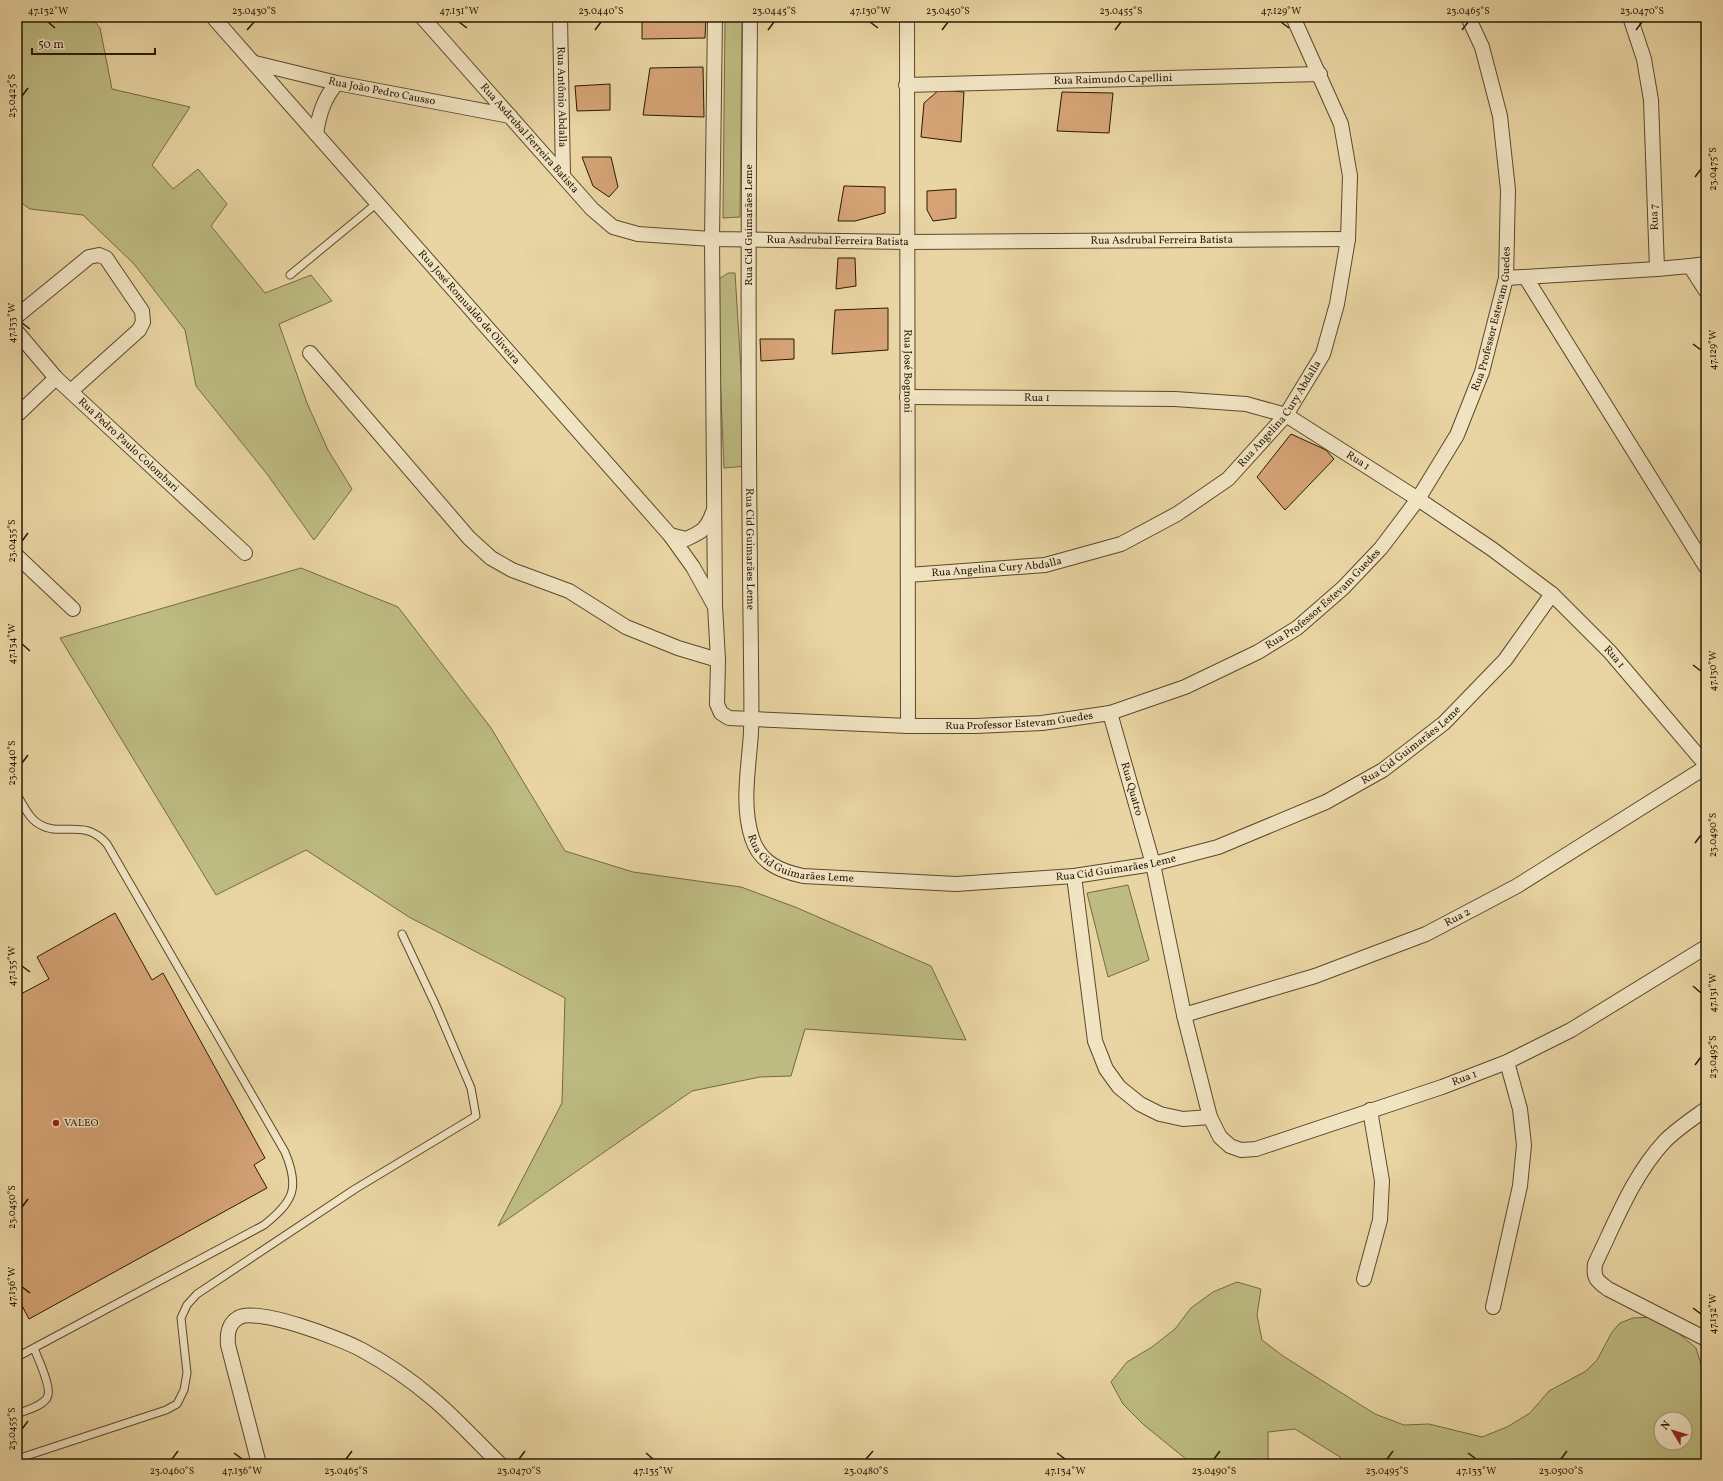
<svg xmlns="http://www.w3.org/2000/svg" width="1723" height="1481" font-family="Vollkorn,serif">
  <rect width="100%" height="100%" fill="#e9d5a3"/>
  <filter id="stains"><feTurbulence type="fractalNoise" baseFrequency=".005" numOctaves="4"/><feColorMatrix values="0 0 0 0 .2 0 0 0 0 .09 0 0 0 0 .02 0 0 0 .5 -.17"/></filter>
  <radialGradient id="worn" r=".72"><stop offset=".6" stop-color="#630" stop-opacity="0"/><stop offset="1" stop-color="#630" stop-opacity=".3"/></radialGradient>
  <path fill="#bdbb81" stroke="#746a42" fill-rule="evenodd" d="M17,17H91L100,28L112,89L190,107L152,165L173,189L198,169L227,204L211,226L265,293L311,275L332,301L279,324L307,403L328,450L352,489L314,540L267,474L196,386L185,330L134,264L83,215L30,209L17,200Z
    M725,17H742L740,217L723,218Z
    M728,273H735L747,466L724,468L718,326L719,279Z
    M301,568L398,607L491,728L565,851L633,872L741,887L795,907L931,966L966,1040L805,1029L791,1076L760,1077L692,1091L498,1226L562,1103L565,998L409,917L306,850L216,895L60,638Z
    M1128,885L1149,960L1108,977L1087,893Z
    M1237,1282L1261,1289L1257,1315L1262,1340L1283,1356L1375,1414L1404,1425L1429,1424L1482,1437L1507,1427L1530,1413L1549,1391L1586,1371L1597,1360L1612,1332L1620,1323L1633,1318L1654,1317L1664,1321L1696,1348L1706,1381V1464H1344L1340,1457L1295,1429L1268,1432V1458L1274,1464H1192L1144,1425L1123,1404L1111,1382L1127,1362L1152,1347L1175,1329L1191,1308L1213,1292ZM1661,1419H1685V1443H1661Z"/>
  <path fill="#d5a375" stroke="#2a1903" d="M642,17H706L705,38L642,39Z
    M703,67L704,117L643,115L650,68Z
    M610,84V110L577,111L575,86Z
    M939,90L964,92L961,142L921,137L924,103Z
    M1062,92L1113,93L1109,133L1057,131Z
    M582,157H611L618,187L609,197L593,186Z
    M844,186L885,187V213L855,221H838Z
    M956,189V218L933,221L927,210V191Z
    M838,258H855L856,286L836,289Z
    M888,308V350L832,354L835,310Z
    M760,339H794V359L761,361Z
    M1291,434L1326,450L1334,459L1285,510L1257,477Z
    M115,913L152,980L163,973L265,1158L254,1165L267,1188L29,1319L17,1296V996L49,979L37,957Z"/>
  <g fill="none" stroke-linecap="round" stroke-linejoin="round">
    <defs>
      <path id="lane" d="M290,275L376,204
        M17,795C23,804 29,819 39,824C61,838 84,817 107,844L285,1152C300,1188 294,1201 264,1225L17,1357
        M17,1414C26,1410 41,1407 47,1398C53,1389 38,1359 34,1348
        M17,1459L166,1410L177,1404L184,1390L187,1373L181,1318L187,1305L197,1294L355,1189L476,1116L471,1088L436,1006L402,934"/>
      <g id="street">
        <path id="s1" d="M213,17L670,535L693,567L714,605"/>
        <path id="s2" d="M422,17L592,209L613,227L638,234L712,239L907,242L1348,239"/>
        <path id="s3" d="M560,17L563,176"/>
        <path id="s4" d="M715,17L712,239L715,605L718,660L717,704L721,713L729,718L908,726H976L1042,723L1110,713L1185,687L1258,652L1297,628L1343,588L1381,548L1418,499L1457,435L1482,372L1506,278L1508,190L1500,116L1482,47L1468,17"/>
        <path id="s5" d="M750,17C748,230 748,443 751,656C751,681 752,707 751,732C749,767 741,804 752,838C760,863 780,871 803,876L956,884L1074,876L1153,864L1218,847L1326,802L1383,770L1444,723L1505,660L1552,594"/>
        <path id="s6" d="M907,17L908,726"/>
        <path id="s7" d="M255,63L337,83L510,116"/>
        <path id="s8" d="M906,85L1320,74"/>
        <path d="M316,134C319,114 324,98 337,83"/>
        <path d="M1690,266L1706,264"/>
        <path d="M1657,269L1690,266L1706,291"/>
        <path d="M1506,278L1657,269L1651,100L1644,59L1630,17"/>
        <path d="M1526,278L1706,567"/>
        <path d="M17,316L89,257L99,255L106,258L142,311L143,322L139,330L71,391"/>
        <path id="s9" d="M17,332L56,378L245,553"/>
        <path d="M310,353L469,538L491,558L512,570L569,591L626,627L678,648L718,660"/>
        <path id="s10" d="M907,397L1175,399L1246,404L1286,415L1418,499L1492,549L1552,594L1610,652L1706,765"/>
        <path d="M17,415L56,378"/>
        <path d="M670,535L686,539C702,532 707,529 713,512"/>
        <path d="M17,556L73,609"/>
        <path id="s11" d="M908,575L1045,565L1121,544L1177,514L1228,479L1286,415L1323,354L1337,304L1348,239L1350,176L1341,124L1293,17"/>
        <path id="s12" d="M1110,713L1153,864L1184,1015L1210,1117L1220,1137L1230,1146L1241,1150L1256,1149L1442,1087L1507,1062L1571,1030L1706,947"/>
        <path d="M1074,876L1095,1041L1106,1069L1119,1087L1140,1104L1160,1114L1183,1119L1210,1117"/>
        <path id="s13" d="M1184,1015L1315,976L1426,934L1517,886L1706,767"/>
        <path d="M1706,1109C1692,1119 1677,1129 1665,1141C1633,1175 1615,1223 1595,1264C1593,1278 1597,1281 1608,1289L1706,1339"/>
        <path d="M1364,1279L1380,1220L1382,1181L1370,1110"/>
        <path d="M1493,1307L1520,1186L1524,1145L1520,1109L1507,1062"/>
        <path d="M259,1464L228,1345C227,1334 228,1324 238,1318C256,1306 342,1339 362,1350C386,1363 411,1380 432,1398C456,1418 477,1442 500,1464"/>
      </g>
    </defs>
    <use href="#lane" stroke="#5a482b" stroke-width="9"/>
    <use href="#street" stroke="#5a482b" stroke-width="16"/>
    <use href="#lane" stroke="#f1e4c3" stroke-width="7"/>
    <use href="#street" stroke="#f1e4c3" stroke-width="14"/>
  </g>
  <path fill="none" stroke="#2a1903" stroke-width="1.5" d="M48,22L55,28M459,22L467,28M870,22L878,28M1281,22L1289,28M247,30L254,22M595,30L601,22M768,30L774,22M942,30L948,22M1115,30L1121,22M1462,30L1468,22M1636,30L1642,22M22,96L28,88M1695,177L1701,169M22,323L30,329M1693,344L1701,350M22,541L28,533M22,644L30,651M1693,665L1701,671M22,763L28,755M1695,843L1701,835M22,966L30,972M1693,986L1701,993M1695,1065L1701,1057M22,1207L28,1199M22,1287L30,1293M1693,1308L1701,1314M22,1429L28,1421M234,1453L242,1459M646,1453L653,1459M1057,1453L1065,1459M1468,1453L1476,1459M172,1459L178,1451M346,1459L352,1451M519,1459L525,1451M866,1459L873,1451M1214,1459L1220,1451M1387,1459L1393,1451M1561,1459L1567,1451"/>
  <circle fill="#8f2418" stroke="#f1e4c3" stroke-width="1.5" cx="56" cy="1123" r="4"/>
  <g text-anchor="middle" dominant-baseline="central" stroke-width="3" stroke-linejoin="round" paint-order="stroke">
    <g font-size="11" fill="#2a1903" stroke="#f1e4c3">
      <text stroke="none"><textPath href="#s8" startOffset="207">Rua Raimundo Capellini</textPath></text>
      <text stroke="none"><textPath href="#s7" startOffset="130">Rua João Pedro Causso</textPath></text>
      <text stroke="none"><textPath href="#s3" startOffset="80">Rua Antônio Abdalla</textPath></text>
      <text stroke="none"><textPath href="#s2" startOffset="162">Rua Asdrubal Ferreira Batista</textPath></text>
      <text transform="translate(1655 217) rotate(-92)">Rua 7</text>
      <text transform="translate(749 225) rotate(-90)">Rua Cid Guimarães Leme</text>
      <text stroke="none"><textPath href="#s2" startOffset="834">Rua Asdrubal Ferreira Batista</textPath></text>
      <text stroke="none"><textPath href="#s2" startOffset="510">Rua Asdrubal Ferreira Batista</textPath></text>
      <text stroke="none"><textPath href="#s1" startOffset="387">Rua José Romualdo de Oliveira</textPath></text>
      <text stroke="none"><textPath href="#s4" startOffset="1669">Rua Professor Estevam Guedes</textPath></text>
      <text stroke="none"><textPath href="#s6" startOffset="354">Rua José Bognoni</textPath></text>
      <text stroke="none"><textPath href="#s10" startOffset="130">Rua 1</textPath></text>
      <text stroke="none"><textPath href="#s11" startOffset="425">Rua Angelina Cury Abdalla</textPath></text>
      <text stroke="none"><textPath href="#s9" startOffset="159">Rua Pedro Paulo Colombari</textPath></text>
      <text stroke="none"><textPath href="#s10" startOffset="466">Rua 1</textPath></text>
      <text stroke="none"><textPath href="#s5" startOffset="532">Rua Cid Guimarães Leme</textPath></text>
      <text stroke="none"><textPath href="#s11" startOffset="89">Rua Angelina Cury Abdalla</textPath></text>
      <text stroke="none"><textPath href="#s4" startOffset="1333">Rua Professor Estevam Guedes</textPath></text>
      <text stroke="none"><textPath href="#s10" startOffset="790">Rua 1</textPath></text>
      <text stroke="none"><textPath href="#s4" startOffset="997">Rua Professor Estevam Guedes</textPath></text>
      <text stroke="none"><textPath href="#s5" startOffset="1527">Rua Cid Guimarães Leme</textPath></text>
      <text stroke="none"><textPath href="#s12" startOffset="79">Rua Quatro</textPath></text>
      <text stroke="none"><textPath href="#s5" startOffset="879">Rua Cid Guimarães Leme</textPath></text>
      <text stroke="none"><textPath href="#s5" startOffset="1203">Rua Cid Guimarães Leme</textPath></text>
      <text stroke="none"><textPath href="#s13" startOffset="291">Rua 2</textPath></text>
      <text stroke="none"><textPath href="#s12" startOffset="699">Rua 1</textPath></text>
    </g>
    <g font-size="11" fill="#2a1903" stroke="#f1e4c3" text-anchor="start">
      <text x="64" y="1123">VALEO</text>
    </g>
  </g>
  <rect width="1723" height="1481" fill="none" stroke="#e9d5a3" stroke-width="44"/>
  <g transform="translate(1673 1431) rotate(308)"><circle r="19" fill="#f1e4c3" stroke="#a19376"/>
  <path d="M0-3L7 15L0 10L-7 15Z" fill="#8f2418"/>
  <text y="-6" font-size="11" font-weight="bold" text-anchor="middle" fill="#2a1903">N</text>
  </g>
  <path d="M32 48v6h123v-6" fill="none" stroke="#2a1903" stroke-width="2"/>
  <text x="38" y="48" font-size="12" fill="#2a1903" stroke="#f1e4c3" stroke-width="3" paint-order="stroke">50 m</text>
  <rect x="22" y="22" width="1679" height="1437" fill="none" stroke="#2a1903" stroke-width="1.5"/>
  <g font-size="10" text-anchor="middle" fill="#2a1903">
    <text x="48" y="14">47.132°W</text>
    <text x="254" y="14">23.0430°S</text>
    <text x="459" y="14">47.131°W</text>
    <text x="601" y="14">23.0440°S</text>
    <text x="774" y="14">23.0445°S</text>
    <text x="870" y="14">47.130°W</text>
    <text x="948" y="14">23.0450°S</text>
    <text x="1121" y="14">23.0455°S</text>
    <text x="1281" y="14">47.129°W</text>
    <text x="1468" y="14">23.0465°S</text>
    <text x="1642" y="14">23.0470°S</text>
    <text transform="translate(11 96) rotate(-90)" y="4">23.0425°S</text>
    <text transform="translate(1712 169) rotate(-90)" y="4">23.0475°S</text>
    <text transform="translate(11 323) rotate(-90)" y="4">47.133°W</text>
    <text transform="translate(1712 350) rotate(-90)" y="4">47.129°W</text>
    <text transform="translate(11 541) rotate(-90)" y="4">23.0435°S</text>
    <text transform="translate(11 644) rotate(-90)" y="4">47.134°W</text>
    <text transform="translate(1712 671) rotate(-90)" y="4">47.130°W</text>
    <text transform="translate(11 763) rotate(-90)" y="4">23.0440°S</text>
    <text transform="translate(1712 835) rotate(-90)" y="4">23.0490°S</text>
    <text transform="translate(11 966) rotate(-90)" y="4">47.135°W</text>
    <text transform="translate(1712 993) rotate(-90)" y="4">47.131°W</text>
    <text transform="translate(1712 1057) rotate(-90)" y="4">23.0495°S</text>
    <text transform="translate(11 1207) rotate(-90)" y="4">23.0450°S</text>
    <text transform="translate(11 1287) rotate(-90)" y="4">47.136°W</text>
    <text transform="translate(1712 1314) rotate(-90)" y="4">47.132°W</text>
    <text transform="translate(11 1429) rotate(-90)" y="4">23.0455°S</text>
    <text x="172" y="1474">23.0460°S</text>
    <text x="242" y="1474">47.136°W</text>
    <text x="346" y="1474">23.0465°S</text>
    <text x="519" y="1474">23.0470°S</text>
    <text x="653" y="1474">47.135°W</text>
    <text x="866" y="1474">23.0480°S</text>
    <text x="1065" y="1474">47.134°W</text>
    <text x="1214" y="1474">23.0490°S</text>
    <text x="1387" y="1474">23.0495°S</text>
    <text x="1476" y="1474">47.133°W</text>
    <text x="1561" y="1474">23.0500°S</text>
  </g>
  <rect width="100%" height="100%" filter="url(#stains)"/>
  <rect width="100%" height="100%" fill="url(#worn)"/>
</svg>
